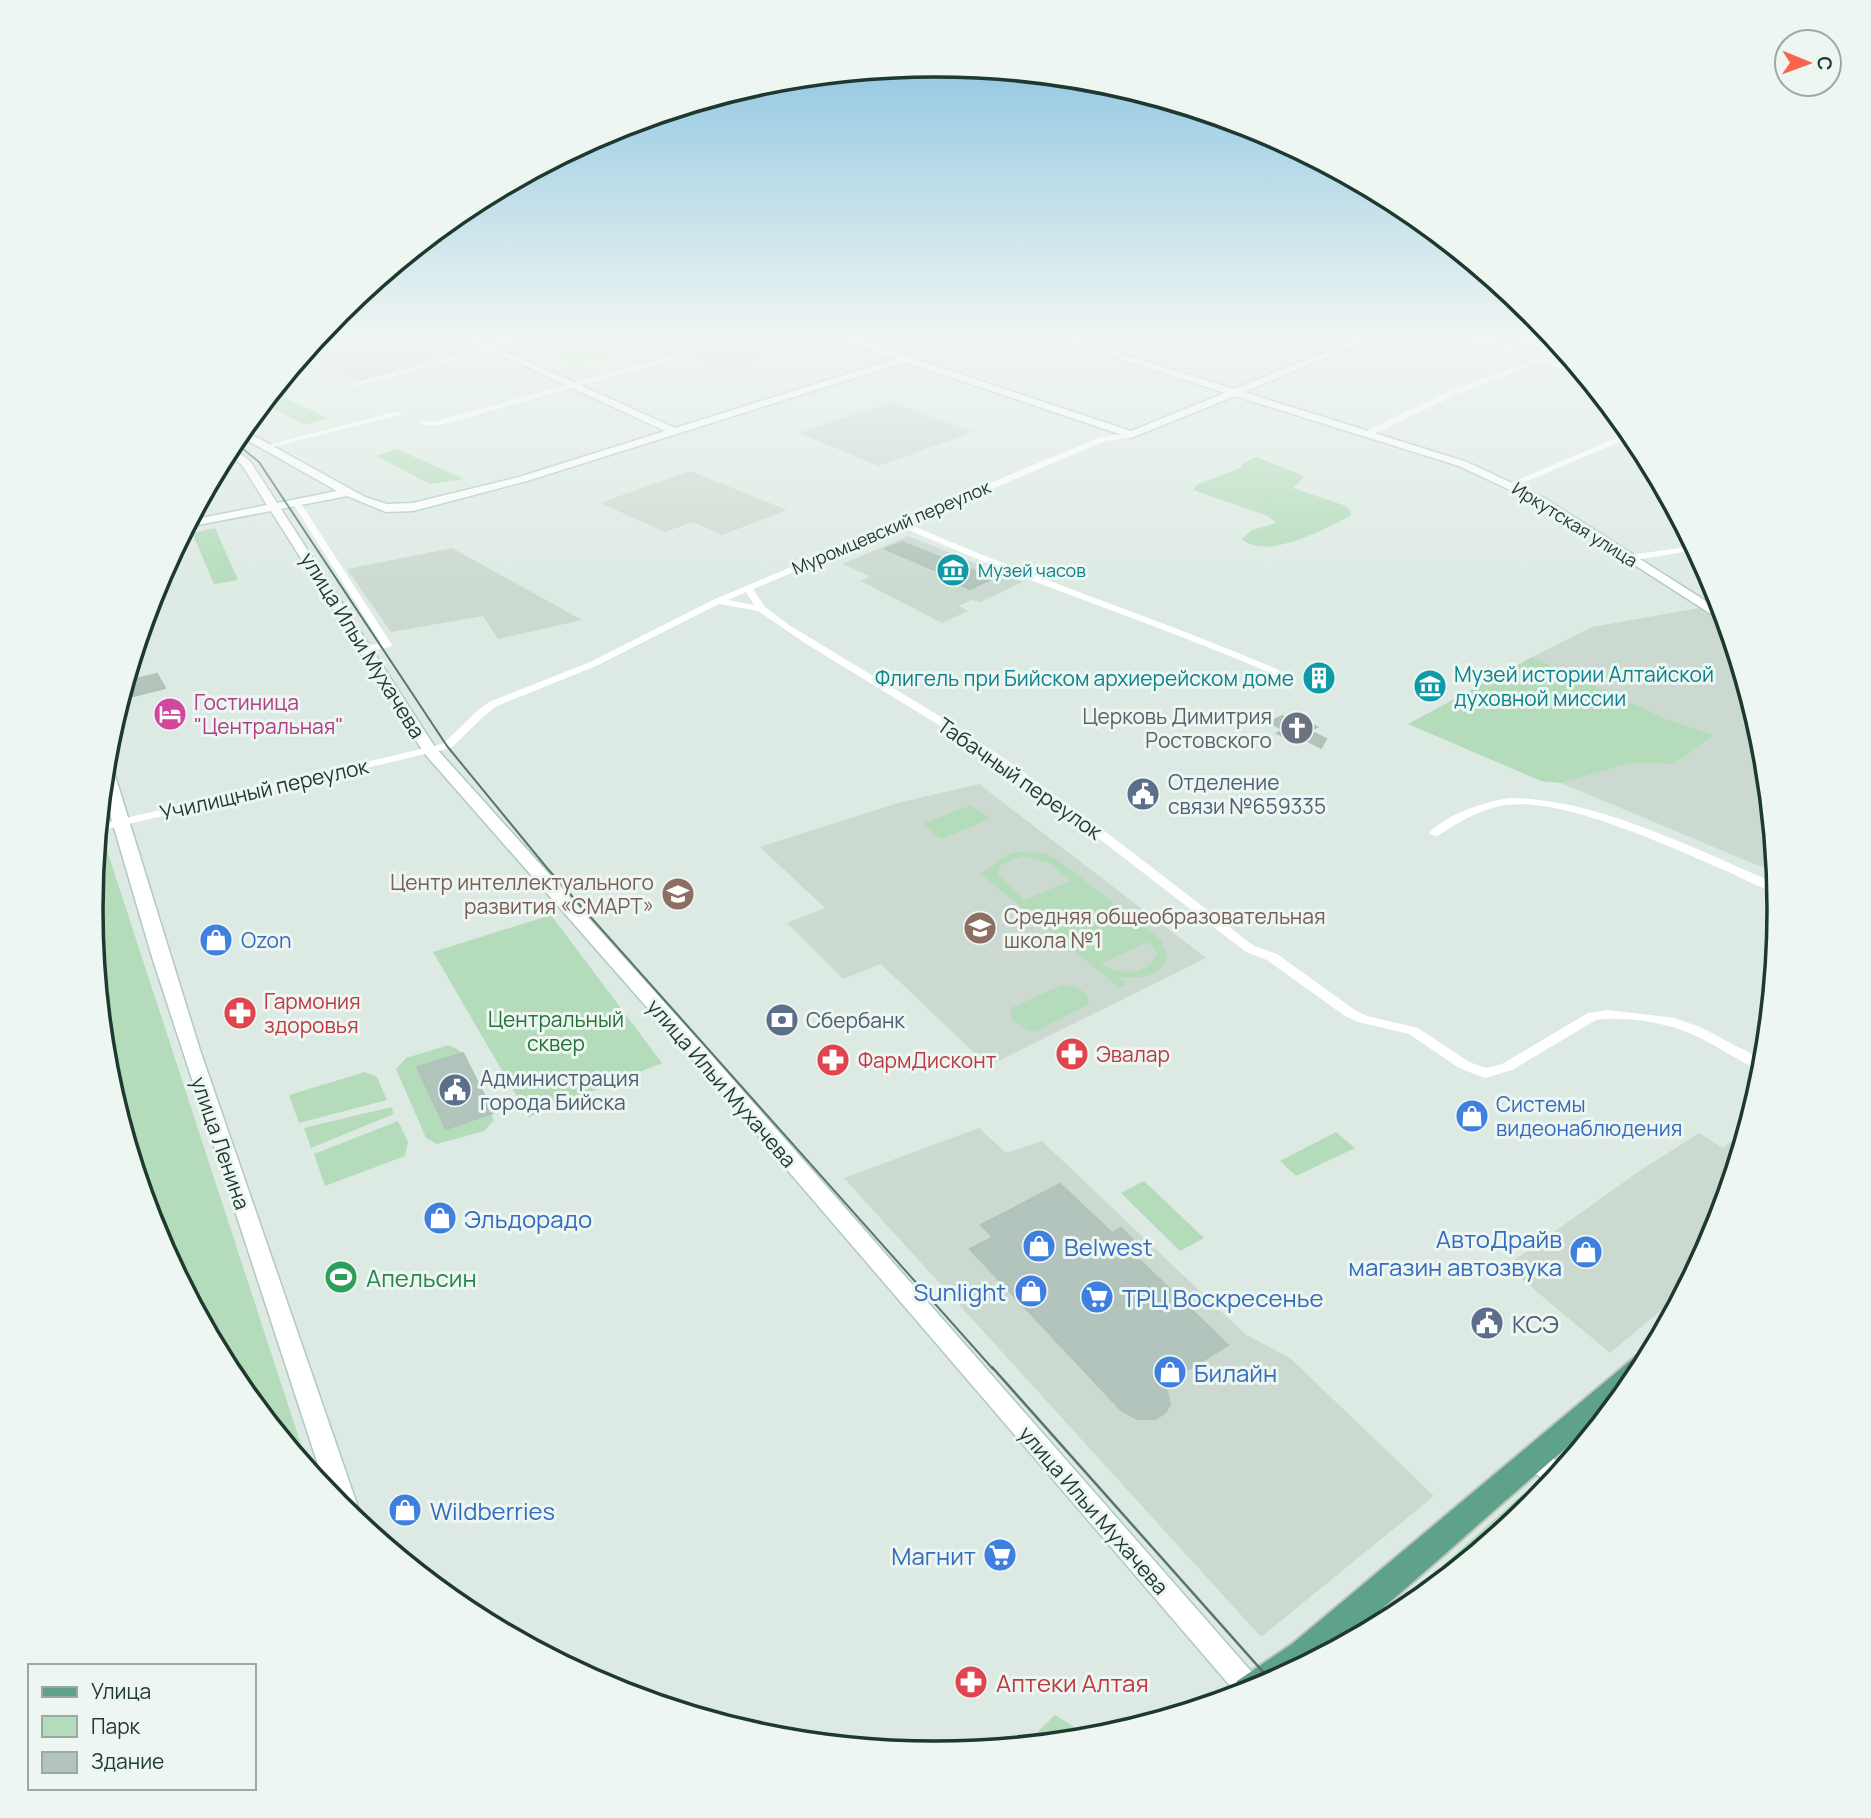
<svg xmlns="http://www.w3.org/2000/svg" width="1871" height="1818" font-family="Manrope,sans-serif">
  <rect width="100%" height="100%" fill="#ddeae3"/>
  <path fill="#cbd9d1" d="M330,336H447L471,347L395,367L394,372L360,381L304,354L315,340Z
    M638,336H766L805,349L785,355L778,353L726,370Z
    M892,402L974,432L879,466L798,433Z
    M690,471L787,510L722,535L693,522L665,532L600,503Z
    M908,536L1023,582L980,602L972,600L959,606L968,611L942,623L861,581L870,576L842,564Z
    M452,548L582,620L498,639L483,616L391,632L347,569Z
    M1699,608L1728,627L1764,745L1776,873L1561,783L1631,763L1674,764L1714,735L1669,720L1532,657L1592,627Z
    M979,784L1206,958L988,1066L881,964L843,979L787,923L825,908L760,847L898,803Z
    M979,1128L1006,1153L1042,1141L1245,1334L1290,1358L1434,1496L1261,1637L844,1178Z
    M1747,1128L1715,1232L1683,1292L1610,1353L1506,1266L1641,1170L1699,1133L1723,1148Z"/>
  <path fill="#b4dcbb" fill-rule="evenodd" d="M578,337L590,342L573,347L591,355L608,350L617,354L577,364L537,347Z
    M272,393L329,418L305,425L263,404Z
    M397,449L464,479L430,484L376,456Z
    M1256,457L1302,475L1304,477L1293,488L1346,506L1351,511V516C1324,529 1267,561 1242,539L1252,530L1276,523L1268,516L1193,490L1196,485L1240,468L1242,464Z
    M215,528L238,580L214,584L192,533Z
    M1532,657L1669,720L1714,735L1674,764L1631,763L1561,783L1541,781L1408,724Z
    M971,805L990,819L941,839L922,824Z
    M103,838L310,1472L233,1378L155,1232L107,1073L91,909L98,839Z
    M1015,852L1045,853L1058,860L1161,940L1167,956C1161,978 1137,979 1118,977L1126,984L1119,988L980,873C991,870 999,857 1015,852ZM1022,856L1049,863L1071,881L1024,900L998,874L1001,865ZM1149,942L1157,953C1150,976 1117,976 1101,963Z
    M551,915L662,1063L529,1117L433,952Z
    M1062,985L1077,987L1087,995L1089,1004L1036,1031H1028L1013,1020L1010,1014L1013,1007Z
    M449,1045L460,1051L494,1120L484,1131L437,1144L426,1138L396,1069L406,1058Z
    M365,1072L377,1077L387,1100L299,1123L289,1095Z
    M391,1107L394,1114L311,1148L304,1128Z
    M398,1121L408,1142L405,1156L325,1186L314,1154Z
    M1336,1132L1355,1148L1296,1176L1280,1161Z
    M1144,1181L1204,1238L1180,1251L1121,1193Z
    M1525,1492L1536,1501L1532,1506L1404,1611L1374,1627Z
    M1055,1715L1092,1738L1025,1744Z"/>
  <path fill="#b2c4bb" stroke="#afc3b9" stroke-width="2" d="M902,542L962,566L994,578L970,589L939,575L942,573L885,549Z
    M157,674L165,688L134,696L123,695L127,681Z
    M1282,716L1296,723L1303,720L1317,727L1310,731L1326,739L1321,748L1298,736L1290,740L1277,733L1284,730L1269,722Z
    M463,1053L493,1113L446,1129L417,1067Z
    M1060,1184L1112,1233L1121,1228L1133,1240L1124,1245L1228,1345L1165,1384L1170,1404L1165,1413L1155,1419H1137L1121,1410L970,1249L993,1237L981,1225Z"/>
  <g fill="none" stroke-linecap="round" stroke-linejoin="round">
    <defs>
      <path id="secondary" d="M460,336H472L675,428L895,359L832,336H846L1131,431L1225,393L1050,336H1065L1234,389L1364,336H1377L1244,392L1467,462L1546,499L1723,612L1725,623L1538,503L1459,466L1235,396L1131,438L905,362L527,481L413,511L386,512L347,496L281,509L435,747L707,1050L1264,1686L1238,1695L693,1060L424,753L271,511L187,527L191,520L267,505L242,465L227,453L230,446L250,461L277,503L337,491L238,435L242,429L365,497L387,504L413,503L519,477L665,431Z
        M106,764L113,769L200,1050L360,1513L356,1521L327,1492L152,957L103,790Z
        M1535,1447L1544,1450L1564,1467L1550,1485L1526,1466L1522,1458L1526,1450Z"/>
      <path id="primary" d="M1645,1353L1650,1355L1637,1378L1614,1406C1558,1455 1501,1504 1445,1554C1380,1610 1318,1671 1234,1696L1232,1692L1237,1681L1292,1644L1636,1356Z"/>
    </defs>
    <use href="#secondary" stroke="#b0cabe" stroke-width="3"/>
    <use href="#primary" stroke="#bcc4c1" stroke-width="4"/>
    <path fill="#fff" fill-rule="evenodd" d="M514,336H525L490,347V350L355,386L351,384L482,349V346Z
      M1463,336H1474L1573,369L1595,389L1584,385L1569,371L1540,362L1458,394L1374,434H1368V430L1452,390L1533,360Z
      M1511,336H1521L1554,350L1549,351Z
      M683,353L686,355L685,356L440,425H423L419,423L423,421H437Z
      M397,411L401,413L400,415L265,449L261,447Z
      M1630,432L1634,436L1515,486L1508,484Z
      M1131,433L1135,435L1134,437L1105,441L909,524C1031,578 1159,618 1281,671V675H1275C1152,622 1024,582 902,527L753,589L765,607L789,625L946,720L1008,761L1115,839L1254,946L1277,954L1355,1010L1367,1016L1418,1028L1469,1062L1486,1068L1502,1064L1588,1013L1608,1010L1674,1018L1700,1027L1765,1061L1764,1071C1738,1063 1715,1043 1689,1033C1664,1022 1623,1016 1596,1020L1512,1070L1485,1078L1459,1068L1409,1034L1358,1022L1345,1016L1267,960L1246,952L1106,844L1000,766L939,725L808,645L758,611L719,604L596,666L497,706L484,716L451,748L99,831L100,824L443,744L477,711L489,702L590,662L715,599L1100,437ZM746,592L754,605L728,600Z
      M293,500L300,502L392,645L390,647L365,652L360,649L362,647L381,643L292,502Z
      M1694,546L1696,550L1629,561L1625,558L1629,555Z
      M1509,798C1597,798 1697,850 1777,884L1778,893C1760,888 1742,878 1724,870C1671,847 1563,797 1506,805C1482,808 1459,822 1439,835L1435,836L1429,833C1449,813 1482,803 1509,798Z"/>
    <use href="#secondary" fill="#fff" fill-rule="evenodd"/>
    <use href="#primary" fill="#5fa28a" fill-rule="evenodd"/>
    <path stroke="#58766b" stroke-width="2" d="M233,441L259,462L447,746L547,868L993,1369"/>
    <path stroke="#58766b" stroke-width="2.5" d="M992,1367L1272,1682"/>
  </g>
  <linearGradient id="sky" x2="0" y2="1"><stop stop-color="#7fbedf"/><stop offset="0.57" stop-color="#f0f6f2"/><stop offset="1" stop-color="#f0f6f2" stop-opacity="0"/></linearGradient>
  <rect width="1871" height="591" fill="url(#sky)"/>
  <defs>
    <symbol id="museum-disc" viewBox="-11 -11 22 22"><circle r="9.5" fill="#0f9aa8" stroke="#edf6f1"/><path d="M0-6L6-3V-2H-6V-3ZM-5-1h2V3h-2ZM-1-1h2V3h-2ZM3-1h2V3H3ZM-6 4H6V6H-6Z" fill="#fff"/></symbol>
    <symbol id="building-disc" viewBox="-11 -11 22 22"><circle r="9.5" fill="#0f9aa8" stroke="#edf6f1"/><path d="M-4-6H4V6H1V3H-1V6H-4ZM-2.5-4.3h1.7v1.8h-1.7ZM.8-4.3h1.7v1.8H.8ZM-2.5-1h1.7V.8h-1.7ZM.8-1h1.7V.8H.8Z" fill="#fff"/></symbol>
    <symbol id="hotel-disc" viewBox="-11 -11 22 22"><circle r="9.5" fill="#d1479c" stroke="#edf6f1"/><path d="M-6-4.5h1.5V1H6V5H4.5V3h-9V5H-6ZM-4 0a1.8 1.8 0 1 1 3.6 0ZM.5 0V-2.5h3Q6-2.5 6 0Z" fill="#fff"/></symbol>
    <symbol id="church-disc" viewBox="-11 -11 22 22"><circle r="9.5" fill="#6b7280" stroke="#edf6f1"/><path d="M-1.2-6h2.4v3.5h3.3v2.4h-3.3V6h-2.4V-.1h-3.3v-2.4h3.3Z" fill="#fff"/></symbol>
    <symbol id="civic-disc" viewBox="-11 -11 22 22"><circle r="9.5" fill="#5c6f8a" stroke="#edf6f1"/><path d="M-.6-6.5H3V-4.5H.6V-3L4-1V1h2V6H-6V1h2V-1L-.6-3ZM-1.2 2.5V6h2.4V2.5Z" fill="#fff"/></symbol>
    <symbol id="school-disc" viewBox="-11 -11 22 22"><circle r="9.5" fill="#8d6e63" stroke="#edf6f1"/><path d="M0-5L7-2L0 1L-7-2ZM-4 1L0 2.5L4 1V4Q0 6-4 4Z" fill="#fff"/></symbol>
    <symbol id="shop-disc" viewBox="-11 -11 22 22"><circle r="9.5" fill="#3f7fe0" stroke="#edf6f1"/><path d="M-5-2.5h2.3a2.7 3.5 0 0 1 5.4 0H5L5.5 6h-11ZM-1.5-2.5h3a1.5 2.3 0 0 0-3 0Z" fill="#fff"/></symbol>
    <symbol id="pharmacy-disc" viewBox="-11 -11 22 22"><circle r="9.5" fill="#e0444e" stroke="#edf6f1"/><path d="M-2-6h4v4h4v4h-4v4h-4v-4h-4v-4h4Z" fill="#fff"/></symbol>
    <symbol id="bank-disc" viewBox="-11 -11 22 22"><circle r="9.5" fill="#5c6f8a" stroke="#edf6f1"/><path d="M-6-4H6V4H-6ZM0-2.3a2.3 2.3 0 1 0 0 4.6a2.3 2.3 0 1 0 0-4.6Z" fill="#fff"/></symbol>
    <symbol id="stadium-disc" viewBox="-11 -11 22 22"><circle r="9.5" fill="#2e9e5b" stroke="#edf6f1"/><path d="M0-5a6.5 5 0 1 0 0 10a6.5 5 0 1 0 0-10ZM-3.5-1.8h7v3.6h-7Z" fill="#fff"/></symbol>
    <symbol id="supermarket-disc" viewBox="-11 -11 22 22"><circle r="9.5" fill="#3f7fe0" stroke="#edf6f1"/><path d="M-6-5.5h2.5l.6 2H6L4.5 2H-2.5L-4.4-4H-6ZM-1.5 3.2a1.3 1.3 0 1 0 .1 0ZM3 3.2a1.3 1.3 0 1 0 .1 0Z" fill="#fff"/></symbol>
  </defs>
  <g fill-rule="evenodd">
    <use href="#museum-disc" x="934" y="551" width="38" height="38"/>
    <use href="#building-disc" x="1300" y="659" width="38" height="38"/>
    <use href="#museum-disc" x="1411" y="667" width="38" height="38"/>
    <use href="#hotel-disc" x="151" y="695" width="38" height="38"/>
    <use href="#church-disc" x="1278" y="709" width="38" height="38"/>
    <use href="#civic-disc" x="1124" y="775" width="38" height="38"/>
    <use href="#school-disc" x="659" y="875" width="38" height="38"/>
    <use href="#school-disc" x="961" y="909" width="38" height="38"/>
    <use href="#shop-disc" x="197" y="921" width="38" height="38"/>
    <use href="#pharmacy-disc" x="221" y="994" width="38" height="38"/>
    <use href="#bank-disc" x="763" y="1001" width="38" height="38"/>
    <use href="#pharmacy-disc" x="1053" y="1035" width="38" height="38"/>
    <use href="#pharmacy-disc" x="814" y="1041" width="38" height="38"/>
    <use href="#civic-disc" x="436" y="1071" width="38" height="38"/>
    <use href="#shop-disc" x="1453" y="1097" width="38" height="38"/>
    <use href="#shop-disc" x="421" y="1199" width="38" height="38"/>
    <use href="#shop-disc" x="1020" y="1227" width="38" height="38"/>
    <use href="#shop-disc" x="1567" y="1233" width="38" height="38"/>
    <use href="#stadium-disc" x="322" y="1258" width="38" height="38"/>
    <use href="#shop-disc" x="1012" y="1272" width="38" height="38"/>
    <use href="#supermarket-disc" x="1078" y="1278" width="38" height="38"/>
    <use href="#civic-disc" x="1468" y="1304" width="38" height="38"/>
    <use href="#shop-disc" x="1151" y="1353" width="38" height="38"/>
    <use href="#shop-disc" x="386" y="1491" width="38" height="38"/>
    <use href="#supermarket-disc" x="981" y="1536" width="38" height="38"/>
    <use href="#pharmacy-disc" x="952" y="1663" width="38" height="38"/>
  </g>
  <g text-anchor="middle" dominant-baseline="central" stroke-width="6" stroke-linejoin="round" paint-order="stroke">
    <g font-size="18" fill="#1e392f" stroke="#edf6f1">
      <text transform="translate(1575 524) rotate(32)">Иркутская улица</text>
      <text transform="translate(891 527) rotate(-23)">Муромцевский переулок</text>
    </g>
    <g font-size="18" fill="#0d838f" stroke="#edf6f1" text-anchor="start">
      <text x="978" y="570">Музей часов</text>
    </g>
    <g font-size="21" fill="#1e392f" stroke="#edf6f1">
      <text transform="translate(363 645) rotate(58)">улица Ильи Мухачева</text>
      <text transform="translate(1020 778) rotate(35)">Табачный переулок</text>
      <text transform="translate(264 789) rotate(-13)">Училищный переулок</text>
      <text transform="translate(722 1083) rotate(49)">улица Ильи Мухачева</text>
      <text transform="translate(221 1143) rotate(71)">улица Ленина</text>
      <text transform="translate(1094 1510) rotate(49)">улица Ильи Мухачева</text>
    </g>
    <g font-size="21" fill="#0d838f" stroke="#edf6f1" text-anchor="start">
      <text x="1454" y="674">Музей истории Алтайской<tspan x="1454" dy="24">духовной миссии</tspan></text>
      <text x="1294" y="678" text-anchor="end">Флигель при Бийском архиерейском доме</text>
    </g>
    <g font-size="21" fill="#b23c85" stroke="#edf6f1" text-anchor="start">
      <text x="194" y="702">Гостиница<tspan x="194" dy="24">"Центральная"</tspan></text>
    </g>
    <g font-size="21" fill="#5b616d" stroke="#edf6f1" text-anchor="end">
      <text x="1272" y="716">Церковь Димитрия<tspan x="1272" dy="24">Ростовского</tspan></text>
    </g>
    <g font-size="21" fill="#4e5e75" stroke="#edf6f1" text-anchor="start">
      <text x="1168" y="782">Отделение<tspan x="1168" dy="24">связи №659335</tspan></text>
      <text x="806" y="1020">Сбербанк</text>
      <text x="480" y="1078">Администрация<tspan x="480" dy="24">города Бийска</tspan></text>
    </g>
    <g font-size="21" fill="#785e54" stroke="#edf6f1" text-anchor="end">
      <text x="654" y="882">Центр интеллектуального<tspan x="654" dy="24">развития «СМАРТ»</tspan></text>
      <text x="1004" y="916" text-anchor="start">Средняя общеобразовательная<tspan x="1004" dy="24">школа №1</tspan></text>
    </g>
    <g font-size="21" fill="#366cbe" stroke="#edf6f1" text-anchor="start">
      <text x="241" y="940">Ozon</text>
      <text x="1496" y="1104">Системы<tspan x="1496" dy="24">видеонаблюдения</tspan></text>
    </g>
    <g font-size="21" fill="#be3a42" stroke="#edf6f1" text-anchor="start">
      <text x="264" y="1001">Гармония<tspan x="264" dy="24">здоровья</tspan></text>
      <text x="1096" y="1054">Эвалар</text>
      <text x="858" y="1060">ФармДисконт</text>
    </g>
    <g font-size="21" fill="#27723c" stroke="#edf6f1">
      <text x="556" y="1019">Центральный<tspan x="556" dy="24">сквер</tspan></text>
    </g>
    <g font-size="24" fill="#366cbe" stroke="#edf6f1" text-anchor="start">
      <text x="464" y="1218">Эльдорадо</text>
      <text x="1562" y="1238" text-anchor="end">АвтоДрайв<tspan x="1562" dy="28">магазин автозвука</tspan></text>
      <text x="1064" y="1246">Belwest</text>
      <text x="1006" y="1291" text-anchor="end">Sunlight</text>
      <text x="1122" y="1297">ТРЦ Воскресенье</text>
      <text x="1194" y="1372">Билайн</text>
      <text x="430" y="1510">Wildberries</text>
      <text x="976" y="1555" text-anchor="end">Магнит</text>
    </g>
    <g font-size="24" fill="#27864d" stroke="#edf6f1" text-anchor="start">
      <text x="366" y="1277">Апельсин</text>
    </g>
    <g font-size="24" fill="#4e5e75" stroke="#edf6f1" text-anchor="start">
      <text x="1512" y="1323">КСЭ</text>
    </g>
    <g font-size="24" fill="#be3a42" stroke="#edf6f1" text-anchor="start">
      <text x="996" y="1682">Аптеки Алтая</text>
    </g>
  </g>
  <path d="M0 0H1871V1818H0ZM103 909a832 832 0 1 1 1664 0a832 832 0 1 1-1664 0Z" fill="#edf6f1" fill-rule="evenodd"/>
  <path fill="none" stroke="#1e392f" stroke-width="3.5" d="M103 909a832 832 0 1 1 1664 0a832 832 0 1 1-1664 0Z"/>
  <rect x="28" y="1664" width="228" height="126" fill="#edf6f1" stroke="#9aaaa3" stroke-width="2"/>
  <rect x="42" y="1687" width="35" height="10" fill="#5fa28a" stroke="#9aaaa3" stroke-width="2"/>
  <text x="91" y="1699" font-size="21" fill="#1e392f">Улица</text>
  <rect x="42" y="1716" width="35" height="21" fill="#b4dcbb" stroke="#9aaaa3" stroke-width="2"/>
  <text x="91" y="1734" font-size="21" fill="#1e392f">Парк</text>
  <rect x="42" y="1752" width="35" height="21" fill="#b2c4bb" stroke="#9aaaa3" stroke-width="2"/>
  <text x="91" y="1769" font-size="21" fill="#1e392f">Здание</text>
  <g transform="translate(1808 63) rotate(91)"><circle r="33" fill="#edf6f1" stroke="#9aaaa3" stroke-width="2"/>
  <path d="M0-5L12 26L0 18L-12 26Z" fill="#f8654c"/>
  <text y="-10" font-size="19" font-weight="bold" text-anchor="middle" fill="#1e392f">С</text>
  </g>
</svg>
